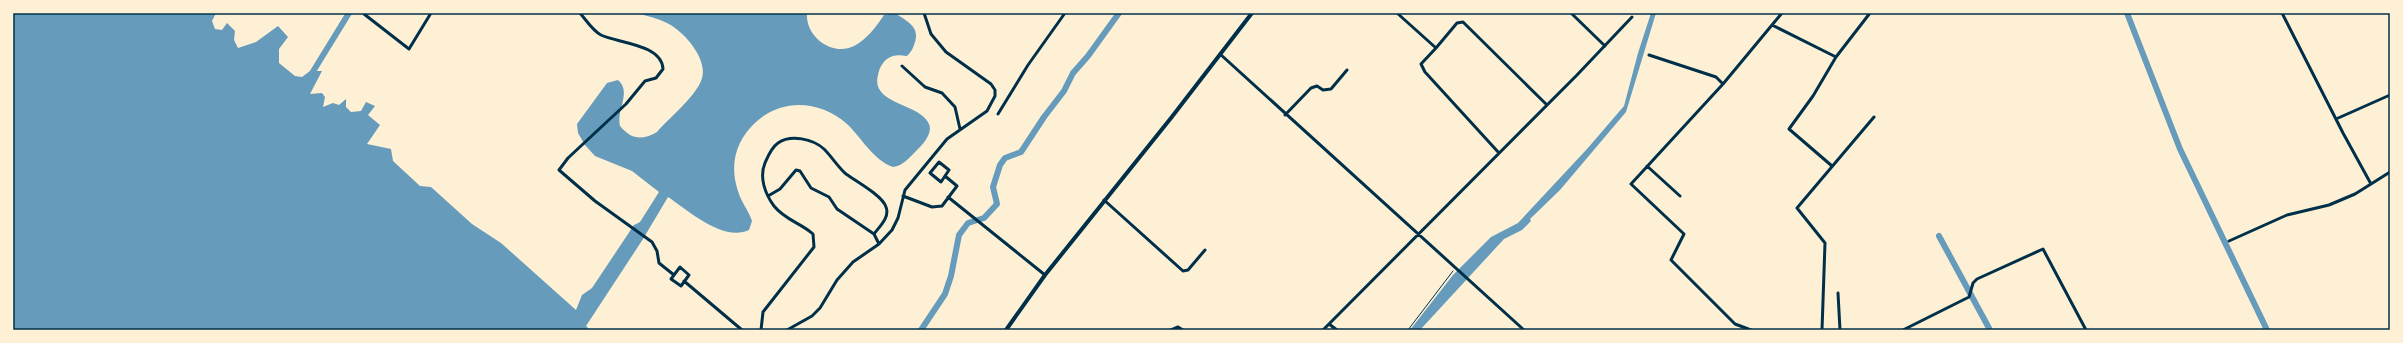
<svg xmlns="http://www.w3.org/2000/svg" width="2403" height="343" font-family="'Nunito Sans',sans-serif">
  <rect width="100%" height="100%" fill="#fdf0d5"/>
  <path fill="#669bbc" d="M13,13H216L212,21L215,29L222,30L227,23L235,31L234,40L238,48L256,42L278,26L288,37L279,49V63L295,76L302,77L310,71H322L310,94L322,93L325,97L323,107L333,103L339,105L346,99V107L351,112L361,111L366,102L375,106L368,115L380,125L367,144L391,149L393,161L420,186L431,187L472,224L501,243L576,310L582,295L592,288L634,225L640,222L659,192L632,171L595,156L585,145L578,133L577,124L607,83L618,80C632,92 616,110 620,126C631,139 641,141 657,132C669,118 694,98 701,81C710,61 685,32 667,23C657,18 647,16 637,13H807C805,36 832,57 854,46C867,39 876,27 884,15L895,13C906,21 920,26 915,42C913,48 912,51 907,56C899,55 894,54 887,59C882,63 879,69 878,75C870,105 920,103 929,124C933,133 923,144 917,150C910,157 903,166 893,167C873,160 861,137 847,124C820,100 782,98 756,122C736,140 729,165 738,191C741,202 749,211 752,221L749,230C723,242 689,211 668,197L643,239L586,326L590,330H13Z
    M1651,13H1656L1626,112L1560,190L1530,219L1531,221L1522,230L1504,239L1420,330H1410L1453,275L1491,237L1518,223L1587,149L1624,106L1638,53Z"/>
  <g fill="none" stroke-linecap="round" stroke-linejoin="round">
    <path stroke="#669bbc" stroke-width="6" d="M2127,13L2180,149L2267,330
      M309,78L349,13
      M1939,236L1990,330
      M921,330L945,294L951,276L959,235L968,223L984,218L997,204L993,187L1000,165L1005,158L1021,152L1044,117L1064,91L1073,73L1088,56L1119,13"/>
    <path stroke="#003049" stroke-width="1" d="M1408,330L1453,271"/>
    <path stroke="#003049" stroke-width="3" d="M580,13C586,20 593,31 601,35C617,43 662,44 663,69L656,78L645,81L626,104L568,158L559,170L595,201L652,242L657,251L659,263L674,275
      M1397,13L1436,48L1421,64L1425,72L1499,153
      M1571,13L1605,46
      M2282,13L2343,133L2371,184L2390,172
      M364,14L409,49L431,13
      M1772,25L1782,13
      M1436,48L1457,23L1463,22L1547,105
      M1220,54L1524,330
      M1649,55L1716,77L1723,84L1631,184L1684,234L1671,260L1735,324L1751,330
      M902,66L925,87L942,93L955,107L960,129
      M1723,84L1772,25L1836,57
      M998,114L1028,65L1065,13
      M1285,115L1311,88L1317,86L1323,90L1331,89L1347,70
      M2336,119L2390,95
      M1647,166L1680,196
      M1832,166L1789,129L1813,96L1836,57L1870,13
      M768,196L780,189L796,170L800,171L811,188L829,197L837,209L874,234L879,244
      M903,196L932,207L942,206L957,186L945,176L941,182L930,173L939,162L949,170L945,176
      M948,197L1045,275
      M1104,200L1183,271L1188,270L1205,250
      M2229,241L2287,215L2329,205L2355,194L2371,184
      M680,267L689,275L681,286L671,279Z
      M684,281L742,330
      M1838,293L1840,330
      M1329,324L1337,330
      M761,330L763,312L814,247L813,234C801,223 785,220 774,206C765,194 759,177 765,163C768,156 771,148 778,143C791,134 813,139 824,149C832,157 838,167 846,174C856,181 883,196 886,207C890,217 880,226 874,234
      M787,330L812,316L820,308L837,280L853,262L879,244L892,230L898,218L905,190L947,139L987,111L995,96V90L991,84L946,52L931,34L924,13
      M1171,330L1178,327L1183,330
      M1323,330L1577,75L1632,17
      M1822,330L1825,243L1797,208L1874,117
      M1903,330L1969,297L1973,283L1977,279L2043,249L2086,330"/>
    <path stroke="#003049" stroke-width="4" d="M1006,330L1045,275L1171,118L1252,13"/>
  </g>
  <rect width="2403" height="343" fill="none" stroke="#fdf0d5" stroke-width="28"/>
  <rect x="14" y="14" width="2375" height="315" fill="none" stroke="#003049" stroke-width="1.5"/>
</svg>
